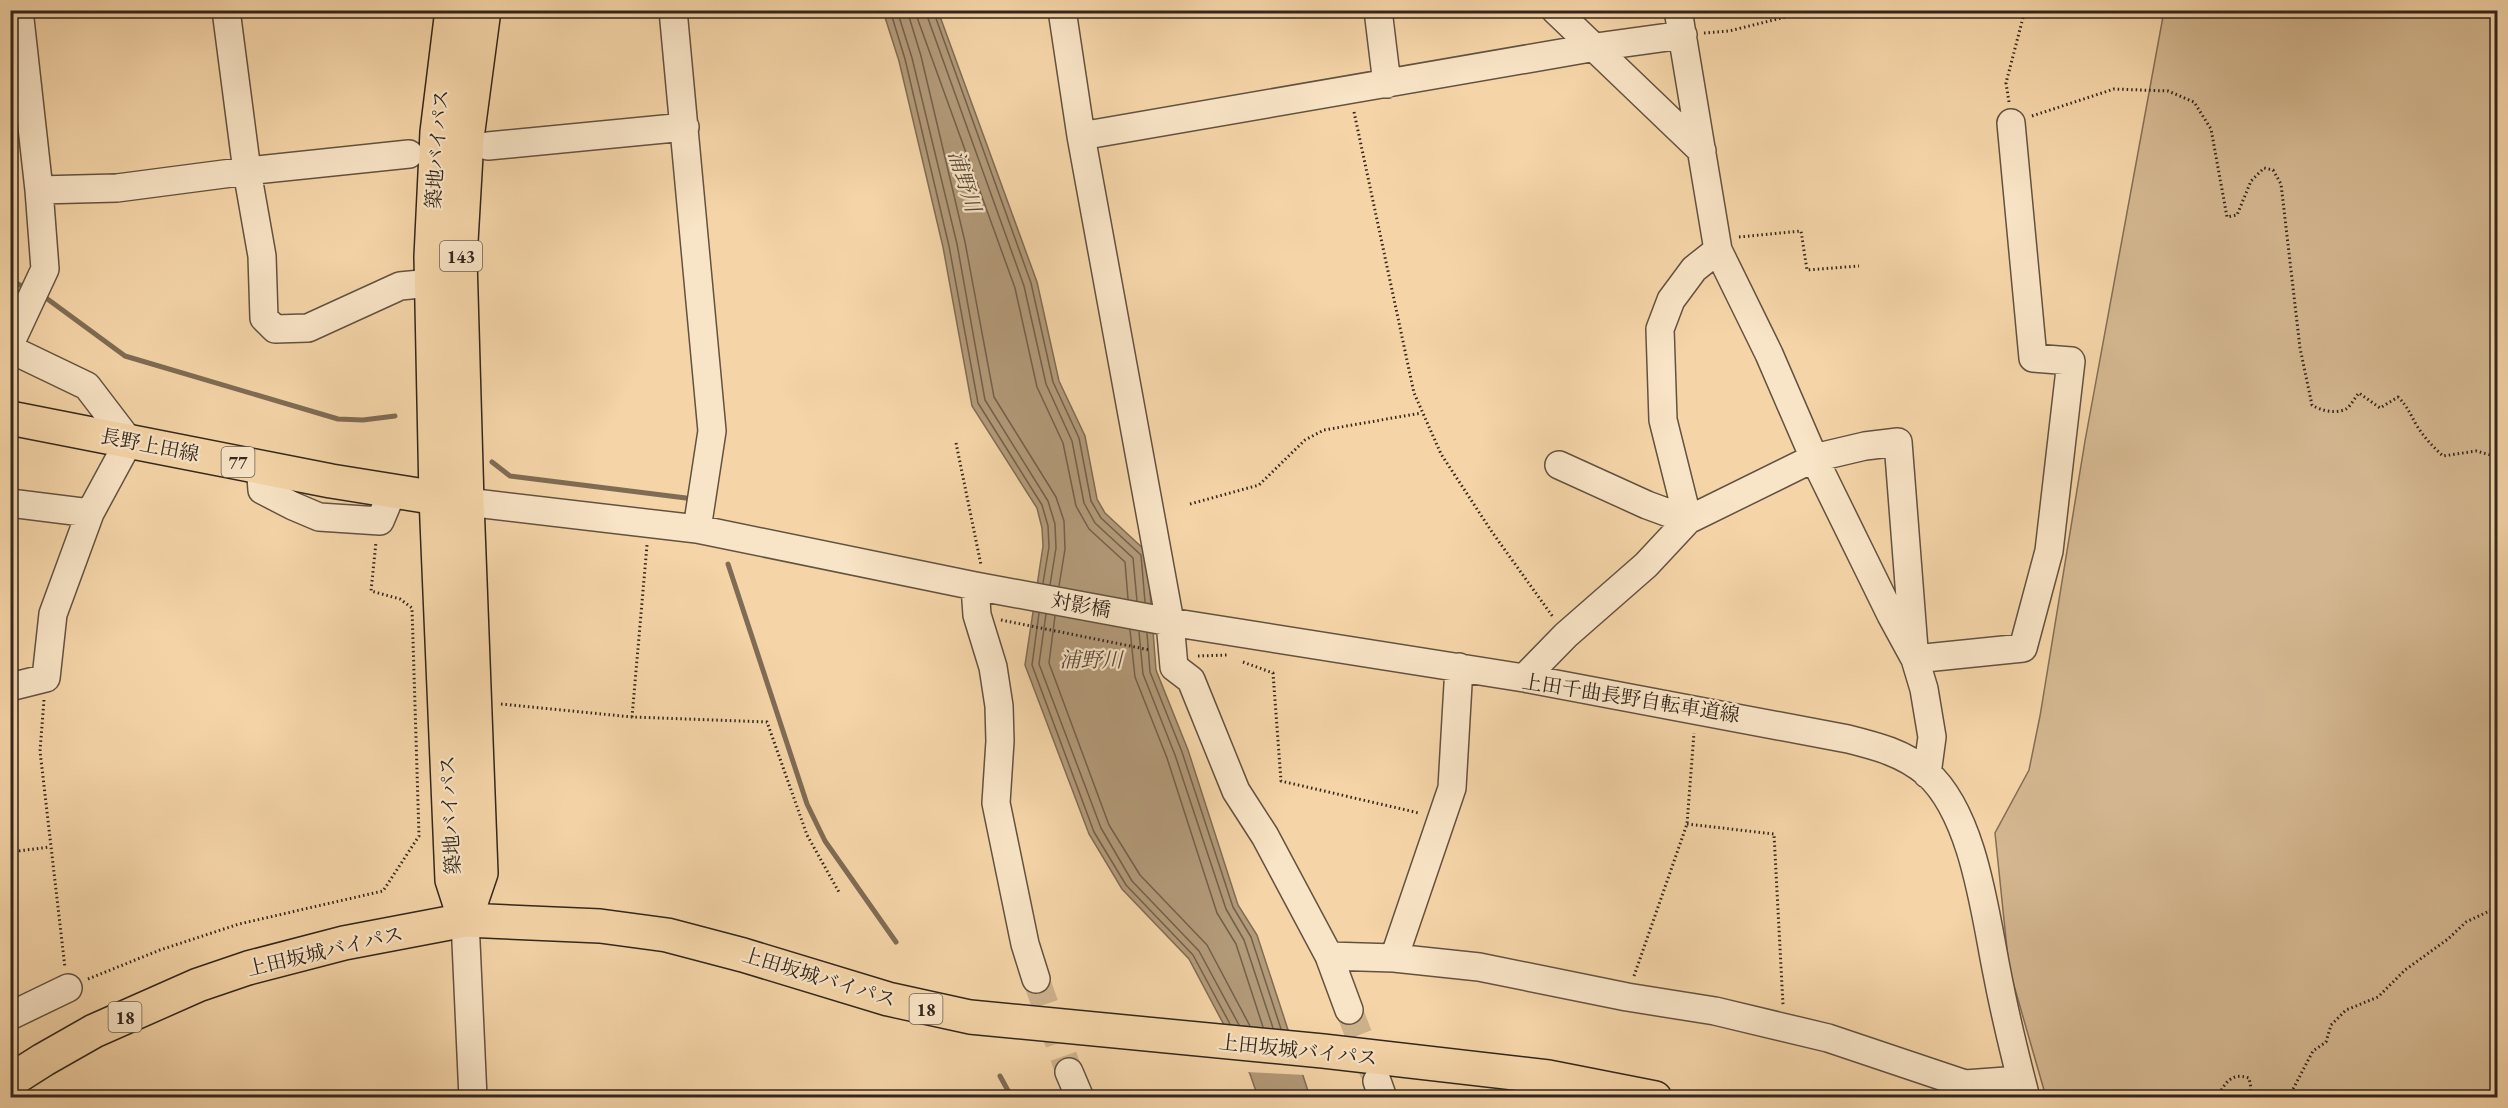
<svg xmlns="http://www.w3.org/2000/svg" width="2508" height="1108" font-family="'EB Garamond','Noto Serif JP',serif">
  <rect width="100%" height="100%" fill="#f5d5a8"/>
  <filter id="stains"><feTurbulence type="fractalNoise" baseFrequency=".00333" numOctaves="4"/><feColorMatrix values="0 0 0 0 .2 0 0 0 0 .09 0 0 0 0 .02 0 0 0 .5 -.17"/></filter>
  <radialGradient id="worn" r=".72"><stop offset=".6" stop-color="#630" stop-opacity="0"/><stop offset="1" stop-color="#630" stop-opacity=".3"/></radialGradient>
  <path fill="#d4b790" stroke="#836e56" stroke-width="1.5" d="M2164,11H2497V1097H2046L2009,968L1995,833L2029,770L2040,716L2085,441Z"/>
  <path fill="#b39a79" stroke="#7f6c54" stroke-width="1.5" d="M883,11H938L1037,282L1059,381L1085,436L1097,499L1105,513L1147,552L1156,670L1188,750L1238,905L1257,935L1310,1097H1258L1250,1074L1189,959L1122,889L1089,834L1025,665L1043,546L1042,528L1037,508L972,406L943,247L899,61Z"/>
  <path fill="#f5d5a8" d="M1223,1028L1293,1035L1306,1075L1246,1072Z"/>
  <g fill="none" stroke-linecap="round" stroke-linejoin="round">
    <path stroke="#72604b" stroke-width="1.5" d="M890,10L905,59L949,246L978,403L1042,505L1048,526L1049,547L1043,583
      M897,10L912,58L957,244L985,400L1048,501L1055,524L1056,548L1050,585
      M907,10L921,56L965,242L994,397L1056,497L1064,521L1065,549L1059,586
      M916,10L918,20L1015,288L1037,387L1063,443L1076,506L1089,529L1125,562L1128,599
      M925,10L1024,286L1046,384L1072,441L1084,503L1095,523L1133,558L1137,601
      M933,10L1031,283L1053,382L1079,438L1091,501L1101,518L1141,555L1145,602
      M1039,613L1032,665L1094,832L1126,885L1193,955L1230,1024
      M1046,614L1039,664L1101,828L1132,881L1199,951L1239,1025
      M1055,616L1049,663L1109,825L1140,875L1207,945L1250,1026
      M1130,630L1135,677L1167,758L1217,913L1236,944L1263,1027
      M1139,632L1143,674L1175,755L1226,909L1244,940L1273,1028
      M1147,633L1150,672L1182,752L1233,907L1251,937L1281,1029"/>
    <path stroke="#7f6c54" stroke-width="5" d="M10,280L28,289
      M42,295L125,356L338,419L363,420L395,416
      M492,462L510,476L686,498
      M728,564L807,804L825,841L896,942
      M1000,1076L1012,1098"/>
    <path stroke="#ceb28c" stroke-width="27" stroke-dasharray="27 14" stroke-linecap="butt" d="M1036,979L1069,1072
      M1349,1010L1374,1074"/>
    <defs>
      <path id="minor" d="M226,10L247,171L262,256L264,318L275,329L308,328L400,286L431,283
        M673,10L712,431L697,529
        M1062,10L1081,136L1170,622L1174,667L1191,680L1236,791L1265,836L1329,956L1349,1010
        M1378,10L1387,84
        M1555,10L1702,151
        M1678,10L1718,250L1769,354L1814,458L1891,615L1915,659L1924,689L1932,737L1927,774
        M1081,136L1596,47L1683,35
        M488,146L685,127
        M39,190L117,188L247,171L409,154
        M10,344L45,269L39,190L19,10
        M10,349L87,386L129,441L90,513L53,614L46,678L10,687
        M1559,465L1647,505L1688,520
        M263,467L261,477L262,490L293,506L319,517L380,521L393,490
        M467,502L697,529L975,586L1170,622L1524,678L1848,739C1876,746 1904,753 1927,773C1974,815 1985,914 1997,973C2005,1015 2015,1056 2026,1098
        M10,503L90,513
        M1688,520L1663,420L1660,329L1671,300L1694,269L1718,250
        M975,586L977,615L993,667L999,706L1000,741L996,803L1025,944L1036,979
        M1915,659L2023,648L2049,551L2071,361L2033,358L2011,123
        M1524,678L1566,635L1646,565L1688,520L1814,458L1865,446L1898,442L1914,649
        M465,920L473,1098
        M1329,956L1394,958L1479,967L1627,997L1715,1011L1828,1038L1965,1084L2006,1081L2020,1077
        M1394,958L1452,788L1459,667
        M10,1016L68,988
        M1069,1072L1080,1098
        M1377,1081L1383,1098"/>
      <path id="major" d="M10,418L331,481L462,502"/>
      <path id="highway" d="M452,10L437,132L431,257L436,497L452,880L465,920
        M465,920L481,873L467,502L460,259L467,138L484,10
        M10,1081L43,1060L94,1031L198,985L248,968L344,943L465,920L600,926L667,935L743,955L888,999L970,1017L1323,1051L1548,1077L1655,1098"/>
    </defs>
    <use href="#minor" stroke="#635240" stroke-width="30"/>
    <use href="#major" stroke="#32261d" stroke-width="36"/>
    <use href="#highway" stroke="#32261d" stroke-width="36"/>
    <path stroke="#32261d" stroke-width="3" stroke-dasharray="1.5 3" stroke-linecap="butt" d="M1704,33L1729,31L1814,10
      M2009,102L2006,83L2025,10
      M1354,112L1414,393L1441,454L1492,532L1553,617
      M2032,116L2114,89L2168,91L2194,102L2211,129L2227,217L2237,215L2251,181L2264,168L2273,170L2281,184L2300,348L2312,405C2321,411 2336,414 2346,409C2351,406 2355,397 2359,393L2380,408L2398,397C2408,407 2410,414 2417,426C2424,437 2433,447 2443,456L2476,451L2498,457
      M1739,237L1801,231L1807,270L1859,266
      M956,443L981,565
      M1190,504L1259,485L1305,440L1324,430L1421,413
      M1001,620L1150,650
      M1198,656L1228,655
      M1243,662L1273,673L1281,781L1419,813
      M44,700L40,751L65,968
      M501,704L632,717L767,722L807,835L840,894
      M632,717L647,545
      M1687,824L1774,834L1783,1005
      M10,852L50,847
      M1634,976L1687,824L1694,733
      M88,979L160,950L239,924L383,891L419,836L412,608L400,599L371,591L376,542
      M2217,1098C2225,1083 2231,1072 2249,1078L2251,1088L2249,1098
      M2283,1098L2293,1089L2313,1051L2326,1042L2331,1025L2346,1010L2378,997L2405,970L2448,939L2466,922L2498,907"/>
    <use href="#minor" stroke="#f8e4c6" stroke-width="27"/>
    <use href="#major" stroke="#f5d5a8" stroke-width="33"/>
    <use href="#highway" stroke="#f5d5a8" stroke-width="33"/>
  </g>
  <g text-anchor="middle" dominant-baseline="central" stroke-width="4.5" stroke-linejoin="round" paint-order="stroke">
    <g fill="#f8e4c6" stroke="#6d5f50" stroke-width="1.5">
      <rect x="440" y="241" width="42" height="30" rx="4.5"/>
      <rect x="221.5" y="447" width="33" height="30" rx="4.5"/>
      <rect x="909.5" y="994" width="33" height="30" rx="4.5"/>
      <rect x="108.5" y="1002" width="33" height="30" rx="4.5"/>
    </g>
    <g font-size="18" font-weight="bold" fill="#32261d">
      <text x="461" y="256">143</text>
      <text x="238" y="462">77</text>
      <text x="926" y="1009">18</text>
      <text x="125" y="1017">18</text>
    </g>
    <g font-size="20" fill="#32261d" stroke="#f8e4c6">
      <text transform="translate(437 149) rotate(-86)">築地バイパス</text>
      <text transform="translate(150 445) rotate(11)">長野上田線</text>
      <text transform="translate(1081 605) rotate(10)">対影橋</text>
      <text transform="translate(1631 698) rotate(9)">上田千曲長野自転車道線</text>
      <text transform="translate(450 815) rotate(-93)">築地バイパス</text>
      <text transform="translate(325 951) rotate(-13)">上田坂城バイパス</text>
      <text transform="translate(819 977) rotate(17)">上田坂城バイパス</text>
      <text transform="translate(1298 1050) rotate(6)">上田坂城バイパス</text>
    </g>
    <g font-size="21" font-style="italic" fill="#594939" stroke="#f8e4c6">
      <text transform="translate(965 181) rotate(73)">浦野川</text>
      <text x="1091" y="659">浦野川</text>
    </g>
  </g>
  <rect width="2508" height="1108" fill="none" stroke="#f5d5a8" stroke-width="36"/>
  <rect x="12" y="12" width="2484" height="1084" fill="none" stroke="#32261d" stroke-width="3"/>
  <rect x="18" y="18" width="2472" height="1072" fill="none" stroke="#32261d" stroke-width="1.5"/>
  <rect width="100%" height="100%" filter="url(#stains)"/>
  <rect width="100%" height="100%" fill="url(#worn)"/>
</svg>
